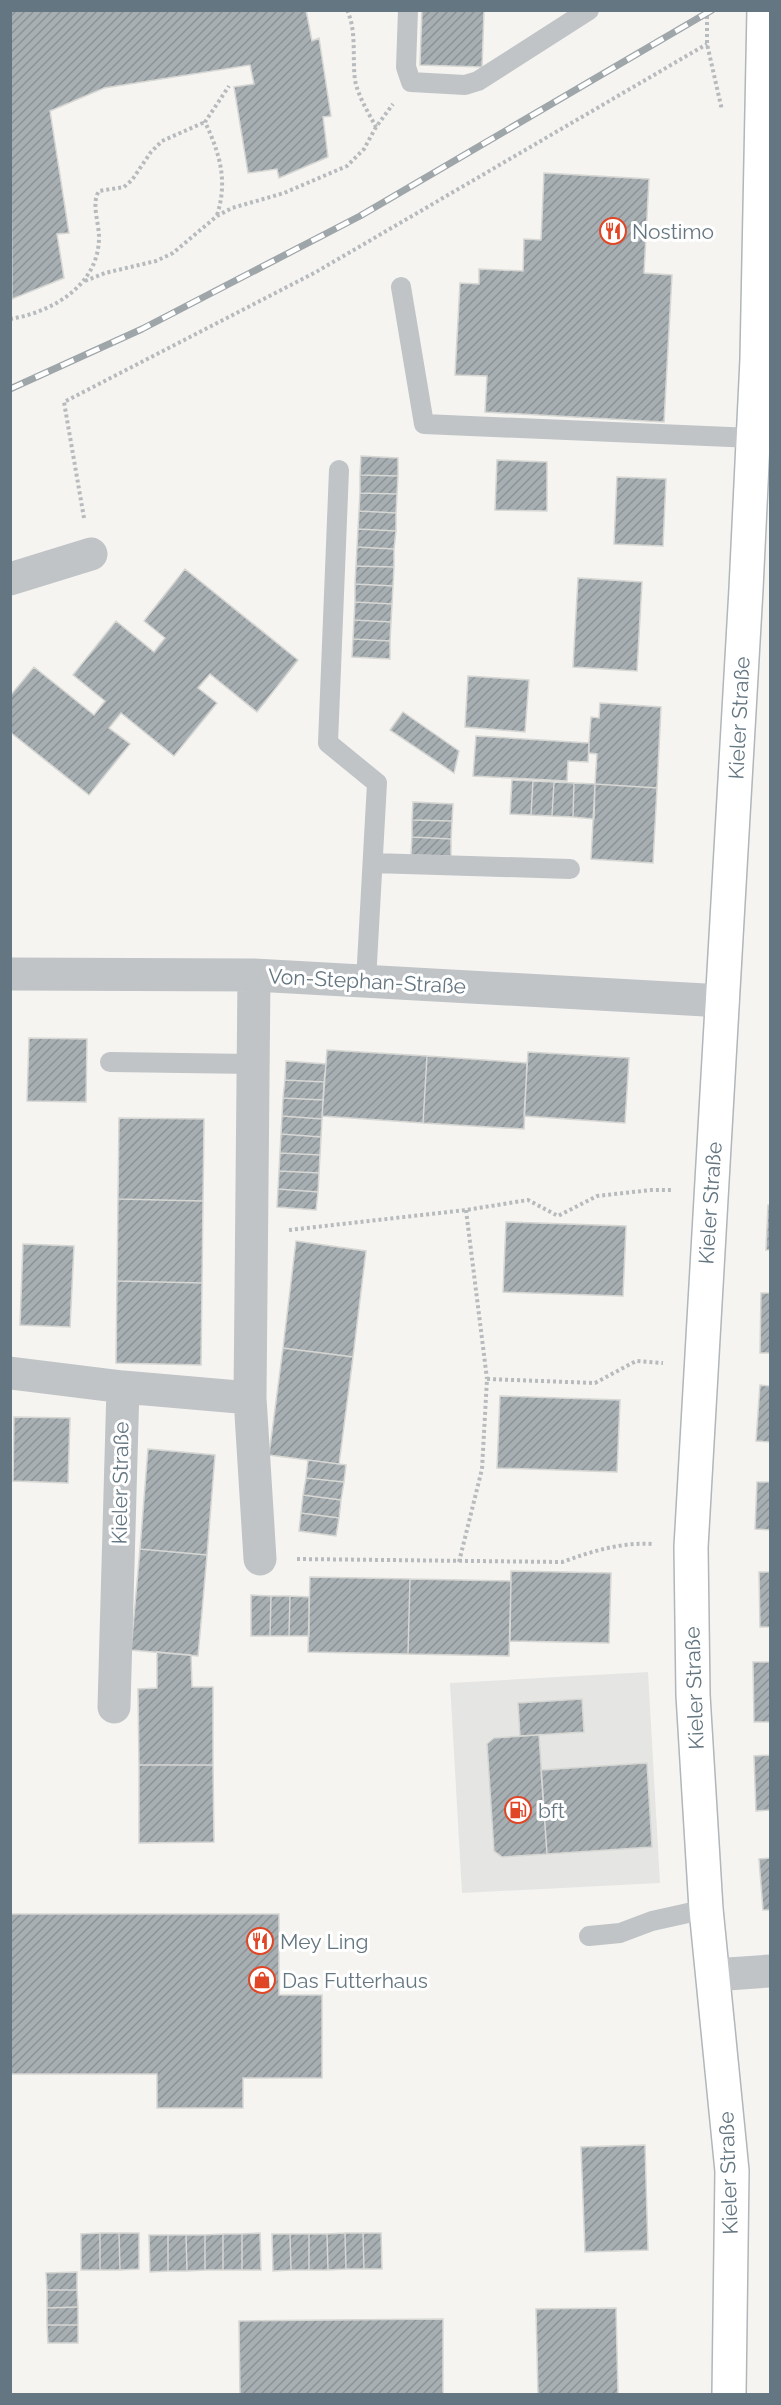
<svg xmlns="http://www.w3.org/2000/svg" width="781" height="2405" font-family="Raleway,sans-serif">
  <defs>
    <pattern id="building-hatch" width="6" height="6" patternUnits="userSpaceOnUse" patternTransform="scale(1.5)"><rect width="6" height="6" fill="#a7afb3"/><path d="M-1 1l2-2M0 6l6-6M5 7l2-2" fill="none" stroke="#8c9397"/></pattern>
  </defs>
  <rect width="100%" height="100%" fill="#f5f4f1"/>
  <path fill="#e5e6e4" d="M648,1672L660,1883L462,1893L450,1683Z"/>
  <path fill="url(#building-hatch)" stroke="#d6d6d3" stroke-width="1.5" d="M10,10H306L312,41L319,38L331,116L323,117L328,157L279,178L277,169L248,173L234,87L254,84L250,65L104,88L50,111L69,233L57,234L64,278L12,299Z
    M422,10H484L482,67L420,65Z
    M544,173L649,179L644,273L672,275L664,422L485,412L487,376L455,375L460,283L479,284V269L523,271L524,239L541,240Z
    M361,456L398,458V476L360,475Z
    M497,460L547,462V511L495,510Z
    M360,475L398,476L397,494L360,493Z
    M617,477L666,479L663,546L614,544Z
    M360,493L397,494L396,513L359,511Z
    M359,511L396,513V531L358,529Z
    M358,529L396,531L394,549L357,547Z
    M357,547L394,549V567L356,566Z
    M356,566L394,567L393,586L355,584Z
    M185,569L298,660L257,712L210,674L198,688L217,703L174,756L121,713L109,728L130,744L89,795L10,732V696L34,667L94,715L105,701L73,675L116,621L154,652L165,638L144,621Z
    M578,578L642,582L637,671L573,667Z
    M355,584L393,586L392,604L355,602Z
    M355,602L392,604L391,622L354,620Z
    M354,620L391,622L390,641L353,639Z
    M353,639L390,641V659L352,657Z
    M468,676L529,680L525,732L465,727Z
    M600,703L661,707L657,788L595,784L597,754L589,753V743L591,717L599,718Z
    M403,712L459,751L454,773L390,730Z
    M476,736L589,743L588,762L568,761L567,781L473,776Z
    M512,780L533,781L531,815L510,814Z
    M533,781L554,782L552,816L531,815Z
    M554,782L574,783L573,817L552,816Z
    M574,783L595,784L594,819L573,817Z
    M595,784L657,788L653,863L591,859Z
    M413,802L453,804L452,821L412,820Z
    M412,820L452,821L451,839L412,837Z
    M412,837L451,839V856L411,855Z
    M29,1038L87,1039L86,1102L27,1101Z
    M327,1050L427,1056L423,1123L322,1116Z
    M528,1052L629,1058L625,1123L524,1116Z
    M427,1056L527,1063L524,1129L423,1123Z
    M286,1061L326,1064L324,1082L285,1080Z
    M285,1080L324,1082L323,1100L283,1098Z
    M283,1098L323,1100L322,1119L282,1116Z
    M282,1116L322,1119L321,1137L281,1134Z
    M119,1118L204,1119L203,1201L118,1199Z
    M281,1134L321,1137L320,1155L280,1153Z
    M280,1153L320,1155L319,1173L279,1171Z
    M279,1171L319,1173L318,1192L278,1189Z
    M278,1189L318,1192L316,1210L277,1207Z
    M118,1199L203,1201L202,1283L117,1281Z
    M768,1205H770V1250H766Z
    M506,1222L626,1226L623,1296L503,1292Z
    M296,1241L366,1251L353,1357L283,1348Z
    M23,1244L74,1246L70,1327L20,1325Z
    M117,1281L202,1283L201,1365L116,1363Z
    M761,1293H770V1353H760Z
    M283,1348L353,1357L339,1464L269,1455Z
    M760,1385L770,1386V1442L756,1441Z
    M500,1396L620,1400L617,1472L497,1468Z
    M14,1417L70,1418L68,1483L13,1481Z
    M148,1449L215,1455L207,1555L140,1549Z
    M308,1460L346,1465L344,1482L306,1478Z
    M306,1478L344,1482L341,1500L303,1495Z
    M757,1482H770V1530L755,1529Z
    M303,1495L341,1500L339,1518L301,1513Z
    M301,1513L339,1518L336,1536L299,1531Z
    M140,1549L207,1555L198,1656L131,1650Z
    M511,1571L611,1573L609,1643L510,1641Z
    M759,1572H770V1627H760Z
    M310,1577L410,1579L408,1654L308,1652Z
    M410,1579L511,1581L509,1656L408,1654Z
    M251,1595L271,1596L270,1636H251Z
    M271,1596H290L289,1636H270Z
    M290,1596L309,1597V1636H289Z
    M157,1652L191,1655L192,1687H213V1765H139L138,1689L157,1688Z
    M753,1662H770V1722H754Z
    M582,1699L584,1732L520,1736L518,1703Z
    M539,1735L547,1854L502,1857L494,1851L487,1744L494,1738Z
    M770,1755V1810L756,1811L754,1756Z
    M647,1763L652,1847L547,1854L541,1770Z
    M139,1765H213L214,1842L139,1843Z
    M770,1858V1910H763L759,1859Z
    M10,1914H279V1995H322V2078H243V2108H157V2074H10Z
    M645,2145L648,2250L585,2252L581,2147Z
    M100,2233V2270H81V2234Z
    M100,2233H119L120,2270H100Z
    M119,2233H139V2269L120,2270Z
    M260,2233L261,2270H242V2234Z
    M345,2233L346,2269L328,2270L327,2234Z
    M345,2233H363L364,2269H346Z
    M363,2233H381L382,2269H364Z
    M223,2234V2270H205V2235Z
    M223,2234H242V2270H223Z
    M272,2234H290L291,2270L273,2271Z
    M290,2234H309V2270H291Z
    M309,2234H327L328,2270H309Z
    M149,2235H168V2271L150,2272Z
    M168,2235H186L187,2271H168Z
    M186,2235H205V2270L187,2271Z
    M77,2272V2290H47L46,2273Z
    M47,2290H77L78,2307L47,2308Z
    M78,2307V2325H47V2308Z
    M616,2308L618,2394H538L536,2309Z
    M443,2319V2394H240L239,2321Z
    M47,2325H78V2343H48Z"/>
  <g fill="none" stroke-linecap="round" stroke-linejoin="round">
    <defs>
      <path id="secondary" d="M729,2394L732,2171L706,1909L693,1695L691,1547L746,589L757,359L764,10"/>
    </defs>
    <use href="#secondary" stroke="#b0b6ba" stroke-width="36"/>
    <path stroke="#b8bbbd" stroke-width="4" stroke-dasharray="3 3" stroke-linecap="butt" d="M347,10C357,31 352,57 355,80C358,96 368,112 376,127
      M707,10V44L722,110
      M217,215C228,181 220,154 205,122L229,86
      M85,281L105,273L156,261L173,253L217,216L232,208L284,193L347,166L364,149L376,127L393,104
      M10,319C53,312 99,285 99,237C99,223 91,203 99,191L124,187L132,180L151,152L162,141L205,122
      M84,518L64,402L316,272L707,44
      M466,1210L487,1379
      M289,1230L466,1210L528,1200L558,1216L597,1196L651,1190H673
      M297,1559L562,1562C593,1551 621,1542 653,1544
      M459,1562L482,1469L487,1379L595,1383L636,1361L663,1363"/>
    <path stroke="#c0c4c7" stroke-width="20" d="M408,10L406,67L411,82L465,85L478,81L589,10
      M401,287L424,424L753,438
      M339,470L328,743L377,783L366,981
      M373,863L570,869
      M110,1062L254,1064
      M589,1936L620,1933L652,1921L706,1909"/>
    <path stroke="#c0c4c7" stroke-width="33" d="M10,579L91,554
      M10,974L254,975L723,1001
      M10,1373L123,1387L250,1398L254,975
      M250,1398L260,1559
      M114,1707L123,1387
      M713,1975L770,1971"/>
    <use href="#secondary" stroke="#fff" stroke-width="33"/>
    <defs>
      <path id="rail" d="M10,389L142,329L360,216L712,10"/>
    </defs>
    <use href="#rail" stroke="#9fa6aa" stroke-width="7"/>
    <use href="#rail" stroke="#fff" stroke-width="4.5" stroke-dasharray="14" stroke-linecap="butt"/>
  </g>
  <defs>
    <symbol id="restaurant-ring" viewBox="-11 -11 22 22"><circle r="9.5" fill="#fff" stroke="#e04525" stroke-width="1.5"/><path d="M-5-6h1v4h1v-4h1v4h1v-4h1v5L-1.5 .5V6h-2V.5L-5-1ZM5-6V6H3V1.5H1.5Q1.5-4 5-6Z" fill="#e04525"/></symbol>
    <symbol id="fuel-ring" viewBox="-11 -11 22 22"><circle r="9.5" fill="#fff" stroke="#e04525" stroke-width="1.5"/><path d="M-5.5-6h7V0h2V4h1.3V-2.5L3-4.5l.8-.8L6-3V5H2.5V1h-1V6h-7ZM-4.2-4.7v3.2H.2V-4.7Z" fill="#e04525"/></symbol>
    <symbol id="shop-ring" viewBox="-11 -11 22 22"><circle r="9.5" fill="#fff" stroke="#e04525" stroke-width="1.5"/><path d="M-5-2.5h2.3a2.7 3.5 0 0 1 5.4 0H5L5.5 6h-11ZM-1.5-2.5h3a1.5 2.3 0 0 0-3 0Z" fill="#e04525"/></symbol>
  </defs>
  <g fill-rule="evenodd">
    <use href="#restaurant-ring" x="598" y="216" width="30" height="30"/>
    <use href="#fuel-ring" x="503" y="1795" width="30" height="30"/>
    <use href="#restaurant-ring" x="245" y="1926" width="30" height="30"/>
    <use href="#shop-ring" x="247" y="1965" width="30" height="30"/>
  </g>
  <g text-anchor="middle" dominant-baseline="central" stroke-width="6" stroke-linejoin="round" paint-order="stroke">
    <g font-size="21" fill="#647681" stroke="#fff" text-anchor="start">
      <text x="632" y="231">Nostimo</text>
      <text x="538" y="1810">bft</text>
      <text x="280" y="1941">Mey Ling</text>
      <text x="282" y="1980">Das Futterhaus</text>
    </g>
    <g font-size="21" fill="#647681" stroke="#fff">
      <text transform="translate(739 718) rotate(-87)">Kieler Straße</text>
      <text transform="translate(367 981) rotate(3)">Von-Stephan-Straße</text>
      <text transform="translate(710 1203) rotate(-86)">Kieler Straße</text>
      <text transform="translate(120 1483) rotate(-89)">Kieler Straße</text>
      <text transform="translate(694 1688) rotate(-92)">Kieler Straße</text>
      <text transform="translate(728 2173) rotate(-92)">Kieler Straße</text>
    </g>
  </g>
  <rect width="781" height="2405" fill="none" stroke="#647681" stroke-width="24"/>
</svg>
